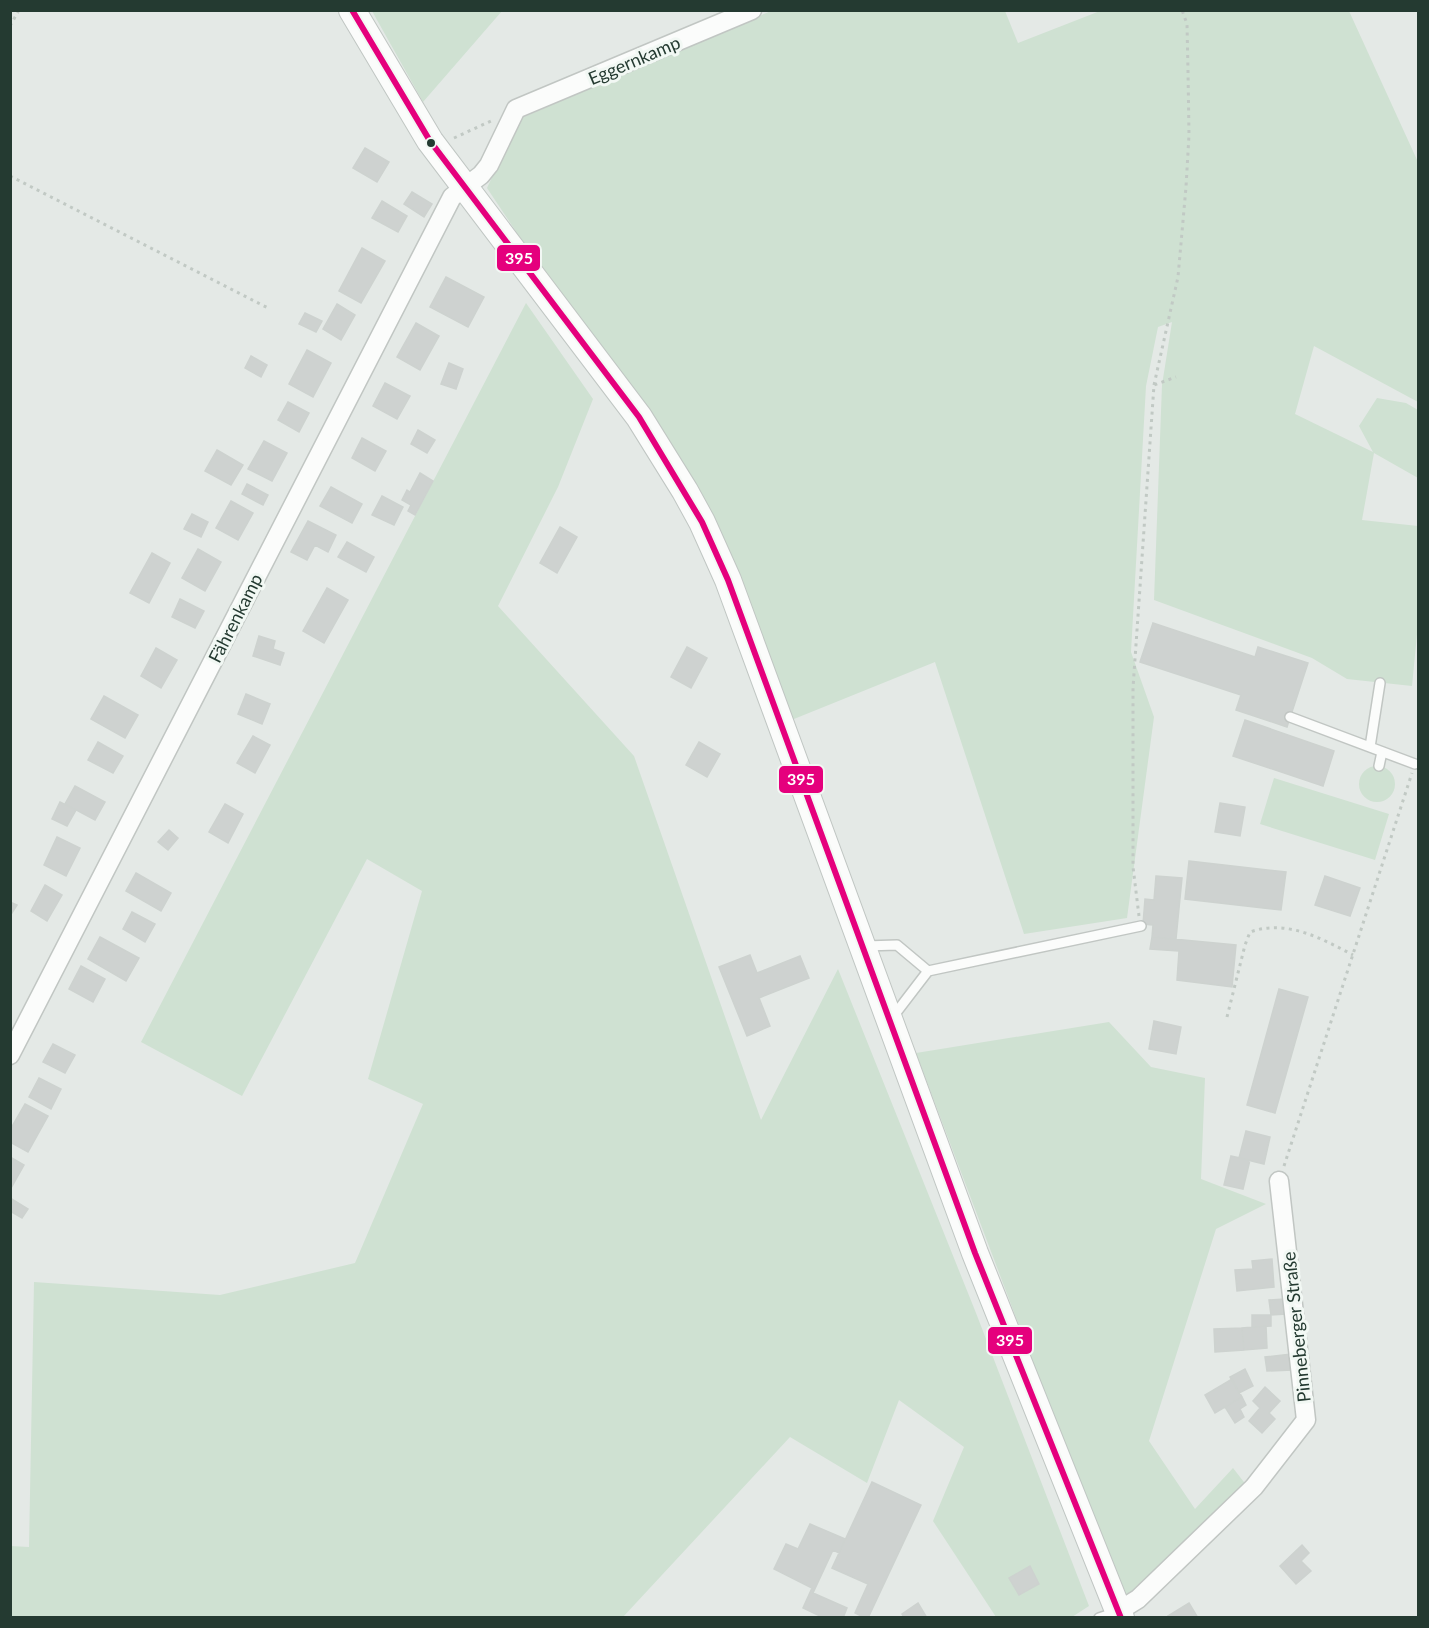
<svg xmlns="http://www.w3.org/2000/svg" width="1429" height="1628" font-family="Lato,sans-serif">
  <rect width="100%" height="100%" fill="#e4e9e6"/>
  <path fill="#cfe1d2" d="M372,11H502L423,102Z
    M771,11H1005L1018,43L1100,11H1349L1418,162V402L1314,346L1295,414L1373,452L1359,426L1377,398L1406,403L1418,410V478L1374,453L1362,520L1418,526V624L1412,686L1347,679L1312,658L1154,600L1162,385L1172,322L1158,327L1146,386L1131,652L1154,717L1127,918L1024,934L935,662L789,721L655,440L487,188L519,119Z
    M526,303L593,399L558,487L498,606L634,756L761,1120L838,969L976,1313L1089,1606L1072,1617H996L933,1521L964,1447L899,1400L867,1483L790,1437L623,1617H11L10,1546L29,1547L34,1282L220,1295L355,1263L423,1104L368,1079L422,891L367,859L242,1096L141,1042Z
    M1359 784a18 18 0 1 1 36 0a18 18 0 1 1-36 0Z
    M1274,778L1389,814L1375,860L1260,824Z
    M1109,1022L1151,1067L1205,1078L1201,1179L1266,1204L1216,1229L1149,1441L1195,1509L1233,1468L1247,1486L1125,1606L916,1053Z"/>
  <path fill="#ced2d0" stroke="#cdd2cf" stroke-width="1.5" d="M365,148L389,162L377,182L353,168Z
    M412,192L432,204L424,217L404,204Z
    M382,201L407,216L398,232L372,218Z
    M362,248L385,261L361,303L339,291Z
    M446,277L484,297L468,327L430,307Z
    M337,304L355,315L341,340L323,329Z
    M305,313L322,321L316,332L299,324Z
    M416,323L439,336L420,370L397,357Z
    M307,350L331,363L313,397L289,384Z
    M251,356L267,365L261,377L245,368Z
    M449,363L463,369L456,389L441,384Z
    M385,383L410,396L397,419L373,406Z
    M288,402L309,413L299,432L278,420Z
    M418,430L435,440L427,453L411,444Z
    M362,438L386,451L375,471L352,458Z
    M264,441L287,453L272,481L248,469Z
    M217,450L243,465L231,485L205,471Z
    M420,473L433,481L415,515L408,511L411,505L402,500L407,490L410,492Z
    M247,484L268,495L263,505L242,494Z
    M331,487L362,504L352,523L320,506Z
    M382,496L403,507L394,525L372,515Z
    M231,501L253,513L238,540L216,528Z
    M192,514L208,522L201,537L184,529Z
    M308,521L336,535L328,552L315,545L307,560L291,552Z
    M560,527L577,537L557,573L540,563Z
    M347,542L374,557L366,572L338,557Z
    M198,549L221,562L205,591L182,578Z
    M152,553L170,563L149,603L130,593Z
    M327,588L348,600L324,643L303,631Z
    M180,599L204,611L195,628L172,617Z
    M1153,623L1255,657L1258,647L1308,663L1287,727L1236,710L1241,695L1140,662Z
    M259,636L275,641L273,649L284,653L280,665L253,656Z
    M687,647L707,658L691,688L671,677Z
    M156,648L177,660L161,688L141,676Z
    M246,694L270,704L262,724L238,714Z
    M104,696L138,715L125,738L91,719Z
    M1245,720L1334,751L1323,786L1233,756Z
    M253,736L270,745L255,773L237,763Z
    M98,742L123,756L113,773L88,760Z
    M699,742L720,754L707,777L686,765Z
    M75,786L105,802L95,820L65,804Z
    M60,802L76,810L67,826L52,819Z
    M1220,803L1245,807L1240,836L1215,832Z
    M225,804L243,814L228,843L209,832Z
    M169,830L178,838L168,850L158,842Z
    M57,837L80,848L66,876L44,865Z
    M1189,861L1286,872L1281,910L1185,899Z
    M136,873L171,893L161,911L126,891Z
    M1156,876L1182,878L1176,939L1152,937L1153,925L1143,924L1145,899L1154,900Z
    M1325,876L1360,888L1350,916L1315,905Z
    M45,885L62,895L47,921L31,911Z
    M10,902L17,905L10,916Z
    M132,912L155,924L145,942L123,929Z
    M100,937L139,958L126,981L88,959Z
    M1152,937L1236,945L1232,987L1177,980L1179,951L1150,949Z
    M750,955L757,973L800,956L809,978L759,998L770,1026L747,1036L719,967Z
    M81,966L105,979L93,1002L69,989Z
    M1279,989L1308,997L1275,1113L1247,1105Z
    M1154,1021L1181,1027L1176,1054L1149,1049Z
    M53,1044L75,1055L65,1073L43,1062Z
    M39,1078L61,1089L51,1109L29,1097Z
    M25,1104L48,1116L28,1152L10,1142V1130Z
    M1246,1131L1270,1137L1264,1164L1239,1158Z
    M1231,1156L1250,1160L1243,1189L1224,1185Z
    M10,1157L24,1165L10,1190Z
    M10,1198L28,1209L22,1218L10,1211Z
    M1272,1259L1274,1287L1237,1291L1235,1270L1253,1269L1252,1261Z
    M1284,1299L1286,1314L1271,1315L1269,1300Z
    M1252,1315H1271V1326L1252,1327Z
    M1266,1326L1267,1348L1244,1350L1242,1328Z
    M1242,1328L1244,1350L1215,1352L1214,1329Z
    M1291,1354L1292,1370L1267,1371L1265,1357Z
    M1245,1369L1253,1386L1239,1393L1230,1377Z
    M1232,1379L1242,1397L1215,1413L1205,1395Z
    M1265,1387L1280,1401L1269,1413L1275,1419L1262,1433L1249,1421L1260,1408L1253,1401Z
    M1242,1397L1246,1405L1240,1409L1244,1417L1235,1423L1225,1407Z
    M872,1482L921,1505L868,1618H865L855,1613L868,1584L832,1568Z
    M810,1524L845,1539L839,1553L833,1550L813,1593L847,1608L843,1618H824L803,1608L812,1588L774,1569L786,1544L798,1549Z
    M1302,1545L1309,1553L1301,1561L1311,1571L1296,1584L1280,1566Z
    M1030,1566L1039,1584L1019,1595L1009,1578Z
    M918,1603L927,1618H904L902,1614Z
    M1189,1603L1198,1618H1170L1168,1616Z"/>
  <g fill="none" stroke-linecap="round" stroke-linejoin="round">
    <defs>
      <path id="service" d="M1290,717L1415,764
        M1370,747L1380,683
        M1379,766L1382,752
        M865,946L897,945L928,971
        M892,1018L928,971L1141,926
        M1099,1618L1117,1612"/>
      <path id="minor" d="M10,1055L452,197L481,175L489,165L516,109L752,10
        M1117,1612L1138,1599L1254,1487L1306,1420L1279,1181"/>
      <path id="secondary" d="M352,10L430,141L639,417L685,491L702,522L728,580L975,1253L1121,1618"/>
    </defs>
    <use href="#service" stroke="#c1c6c3" stroke-width="12"/>
    <use href="#minor" stroke="#c1c6c3" stroke-width="21"/>
    <use href="#secondary" stroke="#c0c6c3" stroke-width="28"/>
    <path stroke="#c1c9c4" stroke-width="3" stroke-dasharray="3 4.5" stroke-linecap="butt" d="M10,26L19,10
      M454,138L491,121
      M10,176L268,308
      M1154,385L1178,277L1186,187L1189,135L1188,71L1187,24L1182,10
      M1139,916L1133,867V688L1154,385L1176,377
      M1227,1017L1245,945L1250,932C1286,919 1321,938 1353,955
      M1284,1166L1412,773"/>
    <use href="#service" stroke="#fbfcfb" stroke-width="9"/>
    <use href="#minor" stroke="#fbfcfb" stroke-width="18"/>
    <use href="#secondary" stroke="#fbfcfb" stroke-width="26"/>
    <defs>
      <path id="bus-1" d="M352,10L430,141L639,417L702,522L728,580L975,1253L1121,1618"/>
    </defs>
    <use href="#bus-1" stroke="#f2f8f4" stroke-width="10"/>
    <use href="#bus-1" stroke="#e5007d" stroke-width="6"/>
  </g>
  <circle fill="#243a31" stroke="#f2f8f4" stroke-width="2" cx="431" cy="143" r="5"/>
  <g text-anchor="middle" dominant-baseline="central" stroke-width="6" stroke-linejoin="round" paint-order="stroke">
    <g font-size="18" fill="#243a31" stroke="#f2f8f4">
      <text transform="translate(634 60) rotate(-23)">Eggernkamp</text>
      <text transform="translate(235 618) rotate(-63)">Fährenkamp</text>
      <text transform="translate(1296 1327) rotate(-96)">Pinneberger Straße</text>
    </g>
  </g>
  <g stroke="#f2f8f4" stroke-width="2">
    <rect x="496" y="244" width="45" height="28" rx="6" fill="#e5007d"/>
    <rect x="778" y="765" width="46" height="29" rx="6" fill="#e5007d"/>
    <rect x="987" y="1326" width="46" height="29" rx="6" fill="#e5007d"/>
  </g>
  <g font-size="16" text-anchor="middle" font-weight="bold" fill="#fff">
    <text x="519" y="264">395</text>
    <text x="801" y="785">395</text>
    <text x="1010" y="1346">395</text>
  </g>
  <rect width="1429" height="1628" fill="none" stroke="#243a31" stroke-width="24"/>
</svg>
